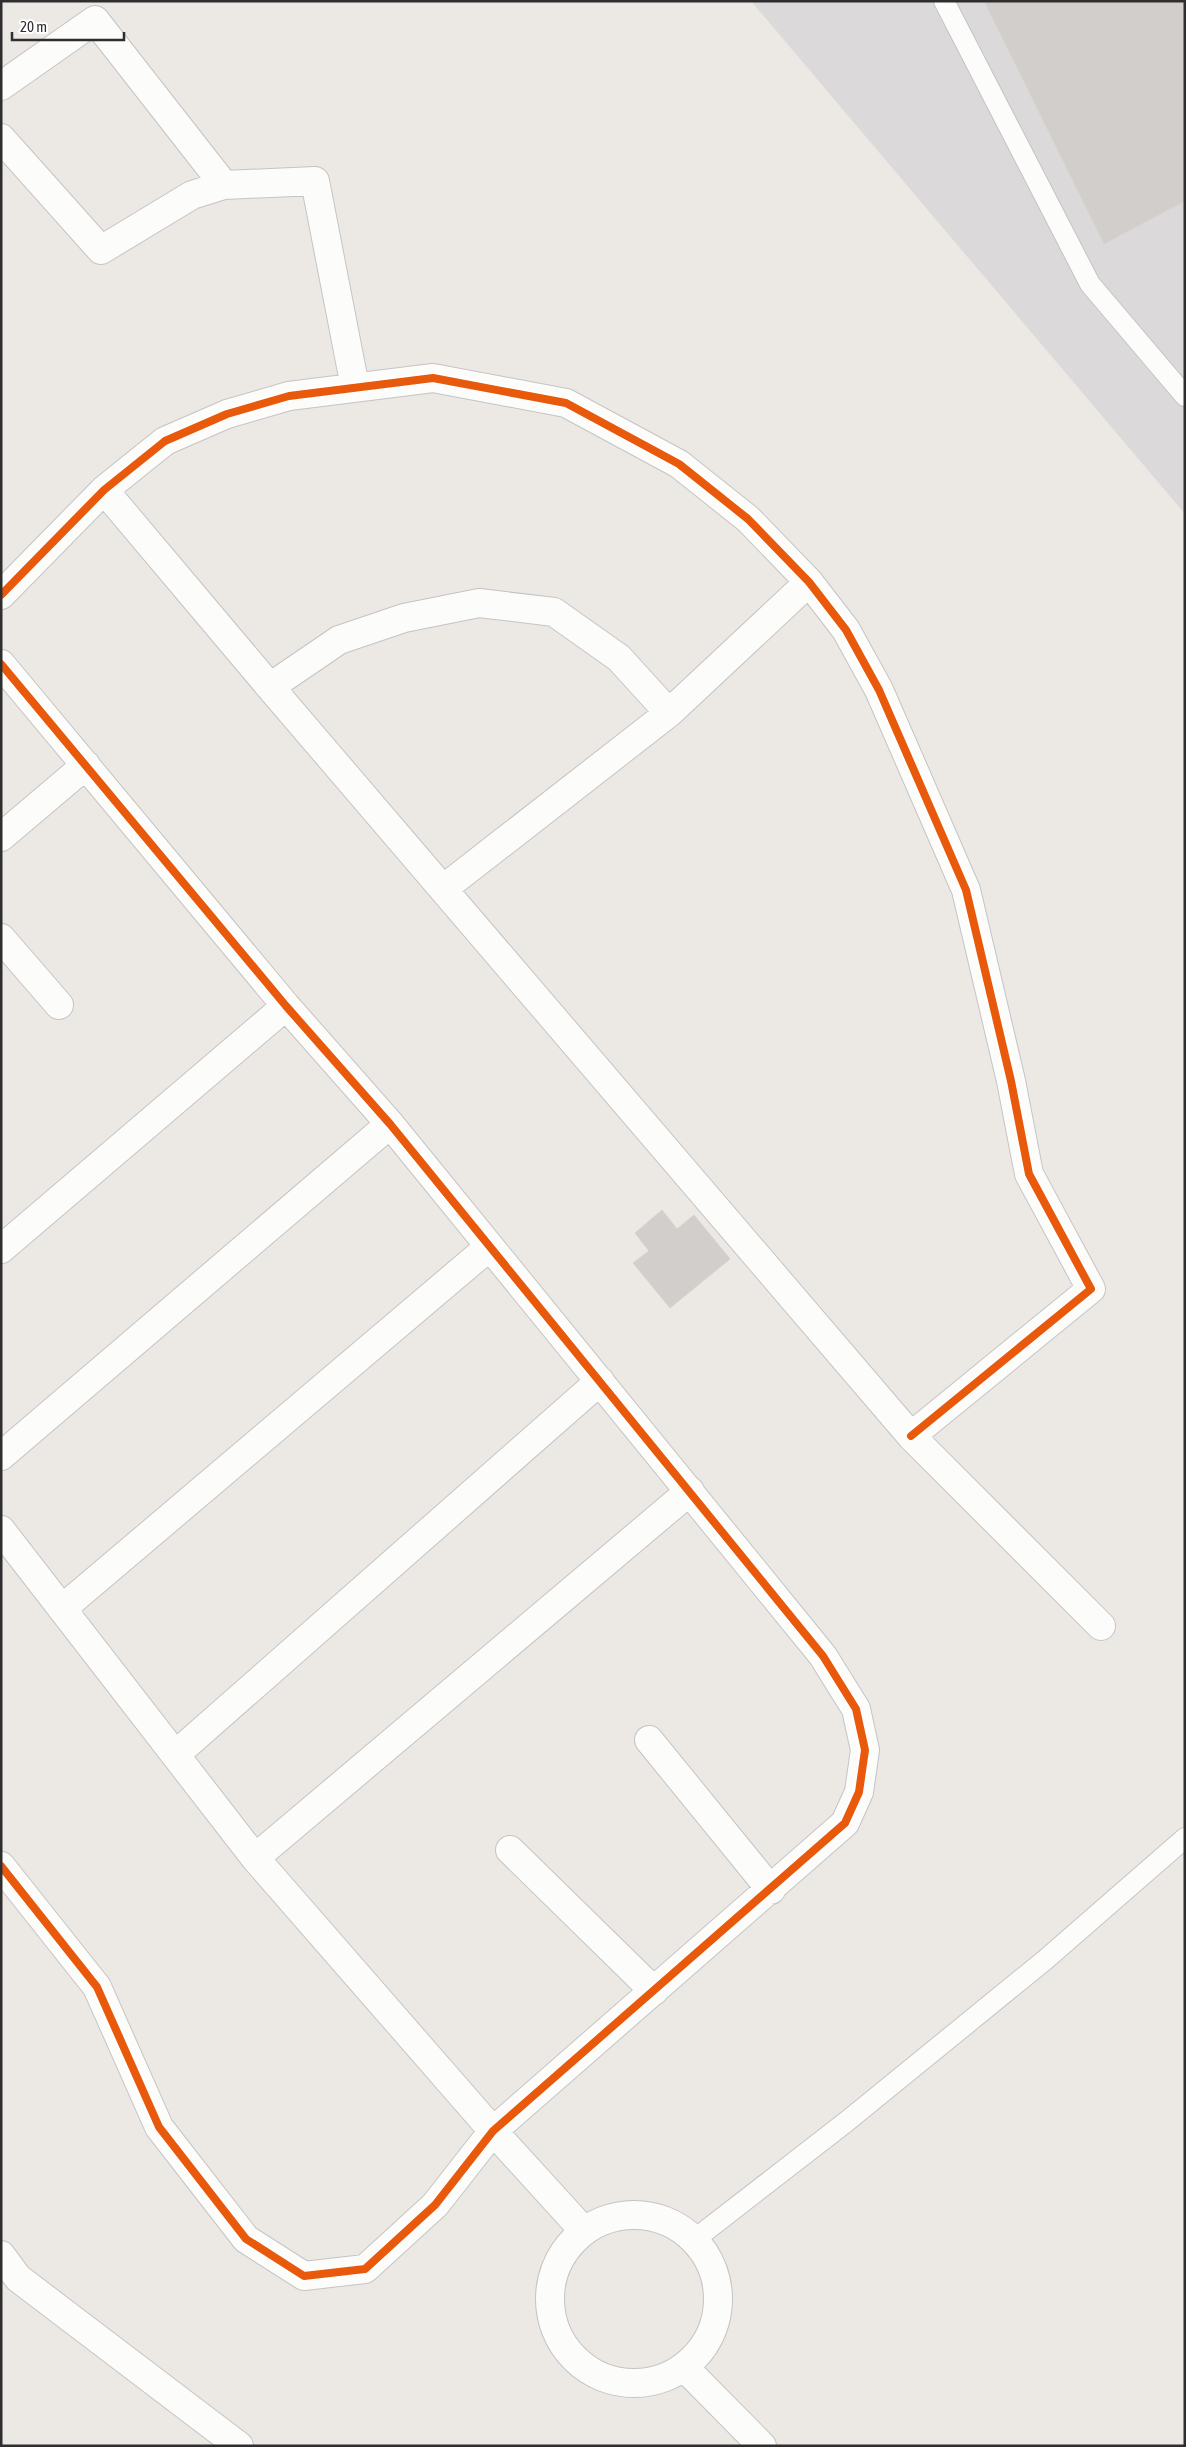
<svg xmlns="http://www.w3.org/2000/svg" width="1186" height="2447" font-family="'Asap Condensed',sans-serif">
  <rect width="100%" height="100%" fill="#ece8e4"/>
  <path fill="#dcd9db" d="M751,1H1185V514Z"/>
  <path fill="#d1cecb" stroke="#d7d4d0" d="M984,1H1185V201L1104,244Z
    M662,1210L677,1229L694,1215L730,1259L670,1308L633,1263L649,1251L635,1233Z"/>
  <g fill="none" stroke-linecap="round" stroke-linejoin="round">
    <defs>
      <path id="lane" d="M944,1L1090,284L1185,396
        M695,2239L846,2122L1045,1960L1185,1838"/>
      <path id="street" d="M1,86L95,20L224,185
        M1,138L101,250L192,195L224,185L315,181L355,387
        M104,490L270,687L911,1436L1101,1626
        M1,595L104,490L165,441L227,414L289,396L433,378L566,403L679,464L748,519L809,582L846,630L879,690L966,890L1011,1081L1029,1174L1091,1289L911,1436
        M1,664L286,1006L390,1124L823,1656L856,1709L865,1750L859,1792L845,1823L493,2131L435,2205L365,2269L304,2276L246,2239L159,2127L97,1987L1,1866
        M270,687L339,640L404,618L479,603L554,612L619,658L669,713
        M1,837L86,765
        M443,889L669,713L809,582
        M1,938L59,1005
        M1,1249L286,1006
        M1,1456L390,1124
        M1,1530L255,1858L493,2131L584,2231
        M63,1608L489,1247
        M649,1740L771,1890
        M175,1755L600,1381
        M510,1850L654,1991
        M255,1858L690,1491
        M550 2299a84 84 0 1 1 168 0a84 84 0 1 1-168 0Z
        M1,2255L18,2278L239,2446
        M684,2367L762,2446"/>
    </defs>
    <use href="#lane" stroke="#c5c4c5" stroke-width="22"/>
    <use href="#street" stroke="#c5c4c5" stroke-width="30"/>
    <use href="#lane" stroke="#fcfcfb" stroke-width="20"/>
    <use href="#street" stroke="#fcfcfb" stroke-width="28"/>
    <defs>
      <path id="cycleway" d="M1,595L104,490L165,441L227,414L289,396L433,378L566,403L679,464L748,519L809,582L846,630L879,690L966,890L1011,1081L1029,1174L1091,1289L911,1436
        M1,664L286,1006L390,1124L823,1656L856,1709L865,1750L859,1792L845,1823L493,2131L435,2205L365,2269L304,2276L246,2239L159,2127L97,1987L1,1866"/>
    </defs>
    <use href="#cycleway" stroke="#fff" stroke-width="11"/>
    <use href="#cycleway" stroke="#e8590c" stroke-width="8"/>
  </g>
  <rect width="1186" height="2447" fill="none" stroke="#2e2e2e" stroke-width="5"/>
  <path d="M12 32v8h112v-8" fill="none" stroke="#2e2e2e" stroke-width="2.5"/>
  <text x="20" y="32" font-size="15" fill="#2e2e2e" stroke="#ffffff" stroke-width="4" paint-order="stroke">20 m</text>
</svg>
